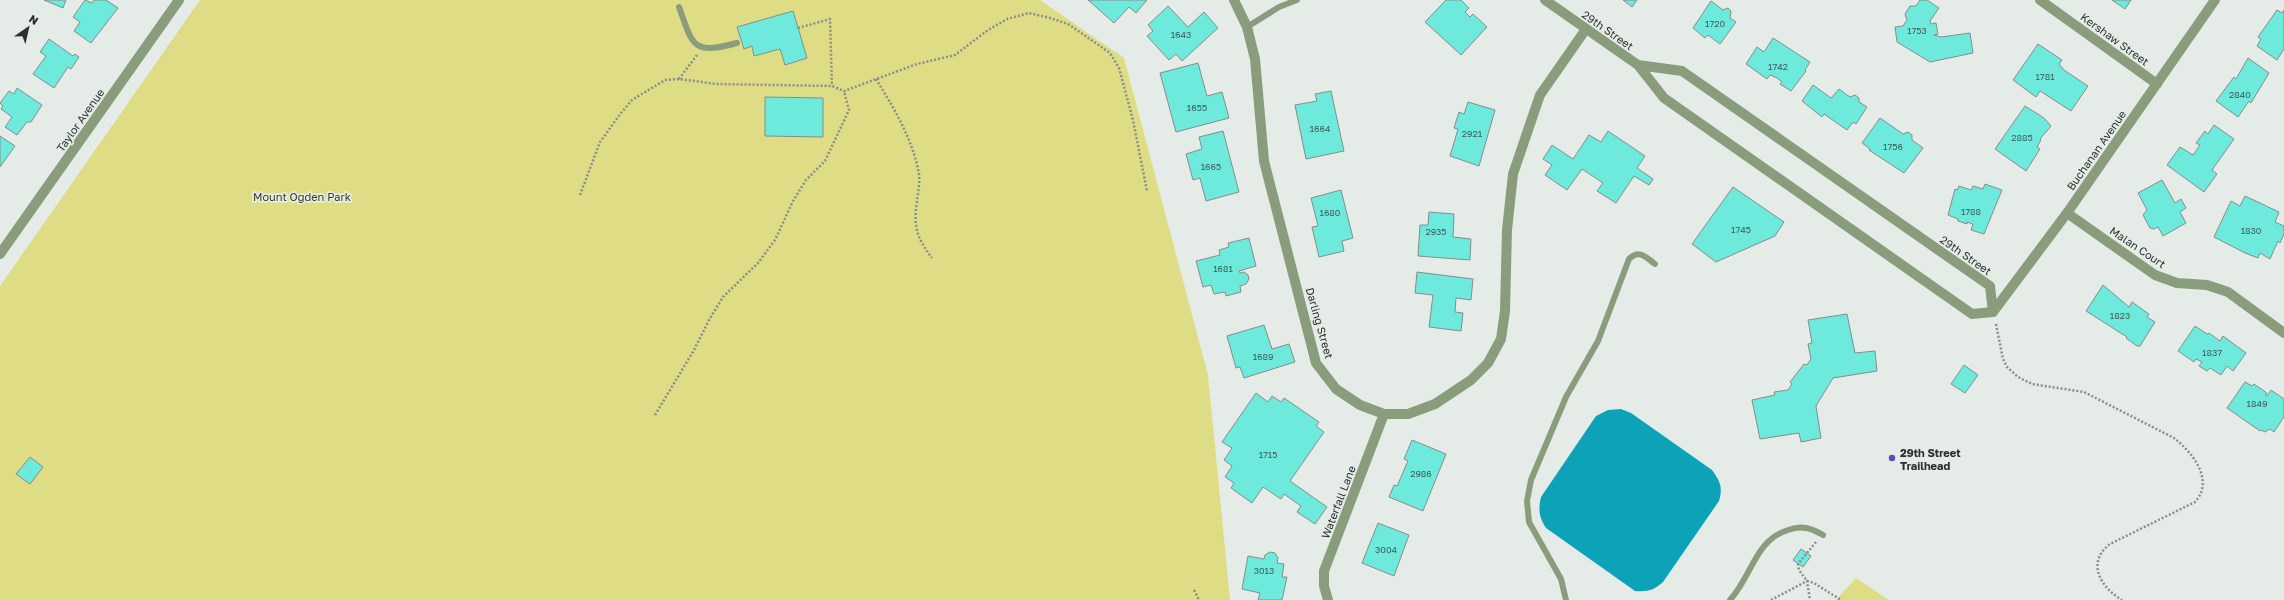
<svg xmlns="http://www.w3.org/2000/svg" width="2284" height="600" font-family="'Golos Text',sans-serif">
  <rect width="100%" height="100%" fill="#e5ece8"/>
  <path fill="#dedd85" d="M200,0H1040L1124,58L1208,375L1230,600H0V286Z
    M1856,578L1889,600H1836Z"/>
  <path fill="#0ca3b9" d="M1621,409L1631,413L1712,470C1720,481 1723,487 1719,501L1663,582C1654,590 1648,592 1635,591L1546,528C1539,517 1538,510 1541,497L1596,416L1608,410Z"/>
  <path fill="#6eeadd" stroke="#858d8c" d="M44,0H66L63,8Z
    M85,0L92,3L94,0H106L118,8L91,43L74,31L80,22L73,17Z
    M1088,0H1147L1136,13L1129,7L1114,23Z
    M1446,0H1461L1469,8L1465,12L1470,17L1473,14L1487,27L1461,55L1425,22Z
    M1623,0H1637L1632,7Z
    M1920,0H1927L1939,8L1930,21L1931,24L1936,23L1938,34L1934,35L1941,37L1970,33L1973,53L1930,62L1897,42L1895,27L1903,26L1907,20L1905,14L1910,6H1916Z
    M2112,0H2131L2125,9Z
    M1711,1L1723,10L1728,8L1731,11L1730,18L1736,22L1720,44L1708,35L1705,38L1693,28Z
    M1168,6L1188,27L1204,12L1218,28L1182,61L1176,54L1169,60L1147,36L1153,31L1148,25Z
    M2277,10L2282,13L2284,10V49L2277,60L2257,46L2261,39L2258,37Z
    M793,11L807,58L785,65L780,49L754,56L752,46L744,49L737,27Z
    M1773,38L1810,62L1805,70L1806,71L1791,91L1780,84L1782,82L1777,78L1770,75L1767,79L1746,64L1757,47L1764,52Z
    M49,39L73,56L75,54L79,57L71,69L68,67L54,88L33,74L46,56L40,52Z
    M2038,44L2062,60L2059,64L2064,70L2088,86L2071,111L2040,91L2036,97L2013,80Z
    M2248,58L2269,73L2251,103L2249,101L2238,117L2216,101L2234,77L2236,79Z
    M1198,63L1207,96L1222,92L1229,118L1176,132L1160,73Z
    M1813,85L1831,98L1839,89L1850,97L1855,95L1859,98V102L1867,107L1856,124L1853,122L1847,130L1824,114L1822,117L1802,101Z
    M17,88L42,105L31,122H27L17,135L5,127L12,117L1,109L3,106L0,103L9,91L14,94Z
    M1331,91L1344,151L1306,159L1295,105L1317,101L1315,94Z
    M765,97L823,98V137L765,136Z
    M1468,102L1495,110L1479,166L1450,156L1458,129L1454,128L1459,112L1464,114Z
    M2025,106L2044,118L2051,126L2040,139L2041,140L2037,147L2040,149L2026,171L1995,149Z
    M1880,118L1903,134L1908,132L1912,135V140L1923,148L1904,173L1869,150L1870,149L1862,143Z
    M2214,125L2234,139L2212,170L2217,174L2204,192L2167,165L2180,147L2193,155L2200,145L2196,143L2205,131L2208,134Z
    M1223,131L1239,192L1206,201L1200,178L1193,180L1186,154L1202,149L1199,137Z
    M1608,131L1645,156L1637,168L1653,179L1649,185L1634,176L1616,203L1597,191L1603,183L1582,169L1567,190L1545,175L1552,165L1543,159L1552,145L1573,159L1589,135L1601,142Z
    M0,136L15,146L0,167Z
    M2162,180L2175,203L2181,199L2186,208L2180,212L2186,223L2163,236L2158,227L2154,229L2150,228L2143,215L2147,210L2138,193Z
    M1985,184L2002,190L1984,234L1971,230L1973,224L1967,222V224L1958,221V219L1948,215L1955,189L1957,190L1959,186L1971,190L1973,186L1983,189Z
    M1733,187L1784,222L1775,236L1716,262L1692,244Z
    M1341,190L1353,238L1342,241L1344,251L1319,257L1312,227L1318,226L1311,198Z
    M2245,196L2279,212L2275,222L2284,226V234L2280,243L2278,241L2270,259L2260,253L2258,258L2245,253L2214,237L2231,201L2240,206Z
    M1429,212L1454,214L1453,237L1471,239L1470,260L1418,256L1420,225H1428Z
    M1249,238L1256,266L1239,271L1240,273L1244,272L1248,275L1249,279L1246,284L1240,286L1241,292L1226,296L1225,292L1214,294L1211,285L1203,287L1196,261L1220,255L1219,250L1229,247L1228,243Z
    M1417,272L1473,279L1471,300L1456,298L1455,312L1463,313L1461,331L1429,327L1433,295L1415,293Z
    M2103,285L2129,307L2132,302L2149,314L2147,317L2155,322L2140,346H2137L2126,338L2127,337L2086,311Z
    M1847,314L1855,353L1875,351L1877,371L1833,378L1816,406L1821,438L1801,442L1799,433L1760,439L1752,400L1775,395L1774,392L1788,390L1792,384L1790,382L1804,364L1807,365L1811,359L1808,344L1812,343L1808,320Z
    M1264,325L1272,349L1289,344L1295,362L1244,378L1240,367L1236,368L1227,336Z
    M2195,326L2207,334L2209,333L2220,341L2223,336L2246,353L2233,371L2227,366L2221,375L2210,368L2207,371L2199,366L2202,362L2196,359L2194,362L2178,351Z
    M1964,365L1978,375L1965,393L1951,384Z
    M2245,382L2252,386L2254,384L2267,393L2265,395L2267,396L2271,390L2284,399V417L2274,432L2270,429L2265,432L2261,430L2260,431L2227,408Z
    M1256,393L1268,402L1272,396L1281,402L1284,398L1319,422L1316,426L1324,432L1290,481L1327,507L1315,524L1297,512L1301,506L1284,494L1281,499L1263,487L1252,503L1231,488L1234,483L1225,477L1232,466L1224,460L1232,448L1222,442Z
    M1412,440L1446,454L1423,511L1389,497L1394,485L1397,486L1408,461L1404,459Z
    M30,457L43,467L30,484L16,474Z
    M1378,523L1409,535L1394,576L1362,563Z
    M1801,549L1811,556L1803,567L1793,560Z
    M1270,552L1275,553L1278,558L1277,563L1284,564L1282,577H1287L1282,600H1258L1260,593L1242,589L1248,556L1264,559L1265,555Z"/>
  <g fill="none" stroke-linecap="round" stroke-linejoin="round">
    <path stroke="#898e8b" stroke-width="2.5" stroke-dasharray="2 2" stroke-linecap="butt" d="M798,28L830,19L832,86
      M679,79L697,55
      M876,79C894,108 913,140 919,174C920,182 918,193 917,201C913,227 917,238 932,258
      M580,195L600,142L621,113L632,100L665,80L679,79L717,84L832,86L844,91L917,64L955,55L988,30L1007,19L1029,13L1050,18L1068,24L1110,53L1119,68L1133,120L1147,191
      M1996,324L2003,359L2007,367L2018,377L2032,384L2084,392L2174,438C2192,452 2215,480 2195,502L2110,544C2086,562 2100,587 2122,600
      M655,415L694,350L709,320L723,297L758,263L775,240L793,201L806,180L825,161L849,110L844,91
      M1816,542L1798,564L1799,570L1807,581L1814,583L1841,600
      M1194,590L1199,600
      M1771,600L1807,581L1810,600"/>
    <path stroke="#899d7d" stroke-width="6" d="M679,7C693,46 692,55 737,43
      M1247,27L1279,7L1297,0
      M1566,600L1561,579L1529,522L1527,501L1531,480L1566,397L1598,341L1629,259C1639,249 1646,257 1655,264
      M1730,600C1752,576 1755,540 1788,530C1802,525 1811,528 1823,535"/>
    <path stroke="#899d7d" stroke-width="10" d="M1234,0L1247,27L1255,59L1264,161L1316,363L1336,389L1360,405L1384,414H1408L1435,404L1471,380L1488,363L1501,339L1505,311L1507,230L1513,174L1540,95L1586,29
      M2040,0L2157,84
      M2067,213L2155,275L2177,283L2207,285L2228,292L2284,333
      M1993,312L2067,213L2215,0
      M1328,600L1324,586V571L1384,414"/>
    <path stroke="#899d7d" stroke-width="10" d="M1545,0L1638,65L1664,98L1972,314L1993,312L1990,286L1682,71L1638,65
      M0,254L179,0"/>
  </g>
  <circle fill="#6446bf" stroke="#e5ece8" stroke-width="1.5" cx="1892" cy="458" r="4"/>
  <g text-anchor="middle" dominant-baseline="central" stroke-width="3.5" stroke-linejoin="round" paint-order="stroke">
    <g font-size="9" fill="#3c5e59">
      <text x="1715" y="23">1720</text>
      <text x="1917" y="30">1753</text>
      <text x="1181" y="34">1643</text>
      <text x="1778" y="66">1742</text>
      <text x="2045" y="76">1781</text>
      <text x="2240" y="94">2840</text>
      <text x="1197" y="107">1655</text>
      <text x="1320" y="128">1664</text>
      <text x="1472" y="133">2921</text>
      <text x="2022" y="137">2885</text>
      <text x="1893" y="146">1756</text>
      <text x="1211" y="166">1665</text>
      <text x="1971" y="211">1788</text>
      <text x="1330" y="212">1680</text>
      <text x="1741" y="229">1745</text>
      <text x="2251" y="230">1830</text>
      <text x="1436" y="231">2935</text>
      <text x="1223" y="268">1681</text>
      <text x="2120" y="315">1823</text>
      <text x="2212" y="352">1837</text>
      <text x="1263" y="356">1689</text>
      <text x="2257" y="403">1849</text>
      <text x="1268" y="454">1715</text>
      <text x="1421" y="473">2986</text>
      <text x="1386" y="549">3004</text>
      <text x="1264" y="570">3013</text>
    </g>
    <g font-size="11" fill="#2c2f2d" stroke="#e5ece8">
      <text transform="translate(1608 30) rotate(35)">29th Street</text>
      <text transform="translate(2115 39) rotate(36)">Kershaw Street</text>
      <text transform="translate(80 120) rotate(-55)">Taylor Avenue</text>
      <text transform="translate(2096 150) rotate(-55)">Buchanan Avenue</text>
      <text transform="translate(2138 247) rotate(34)">Malan Court</text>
      <text transform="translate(1966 255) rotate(35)">29th Street</text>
      <text transform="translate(1320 323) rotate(74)">Darling Street</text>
      <text transform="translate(1338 502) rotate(-69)">Waterfall Lane</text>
    </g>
    <g font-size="11" fill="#3e3d17" stroke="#e5ece8">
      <text x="302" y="196">Mount Ogden Park</text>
    </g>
    <g font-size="11" font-weight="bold" fill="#2c2f2d" stroke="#e5ece8" text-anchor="start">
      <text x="1900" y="452">29th Street<tspan x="1900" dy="13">Trailhead</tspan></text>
    </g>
  </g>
  <g transform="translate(28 28) rotate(34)" stroke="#e5ece8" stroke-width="3" paint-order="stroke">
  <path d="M0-3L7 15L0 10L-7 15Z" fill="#2c2f2d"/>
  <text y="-6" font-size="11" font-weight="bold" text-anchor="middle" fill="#2c2f2d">N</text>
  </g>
</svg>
